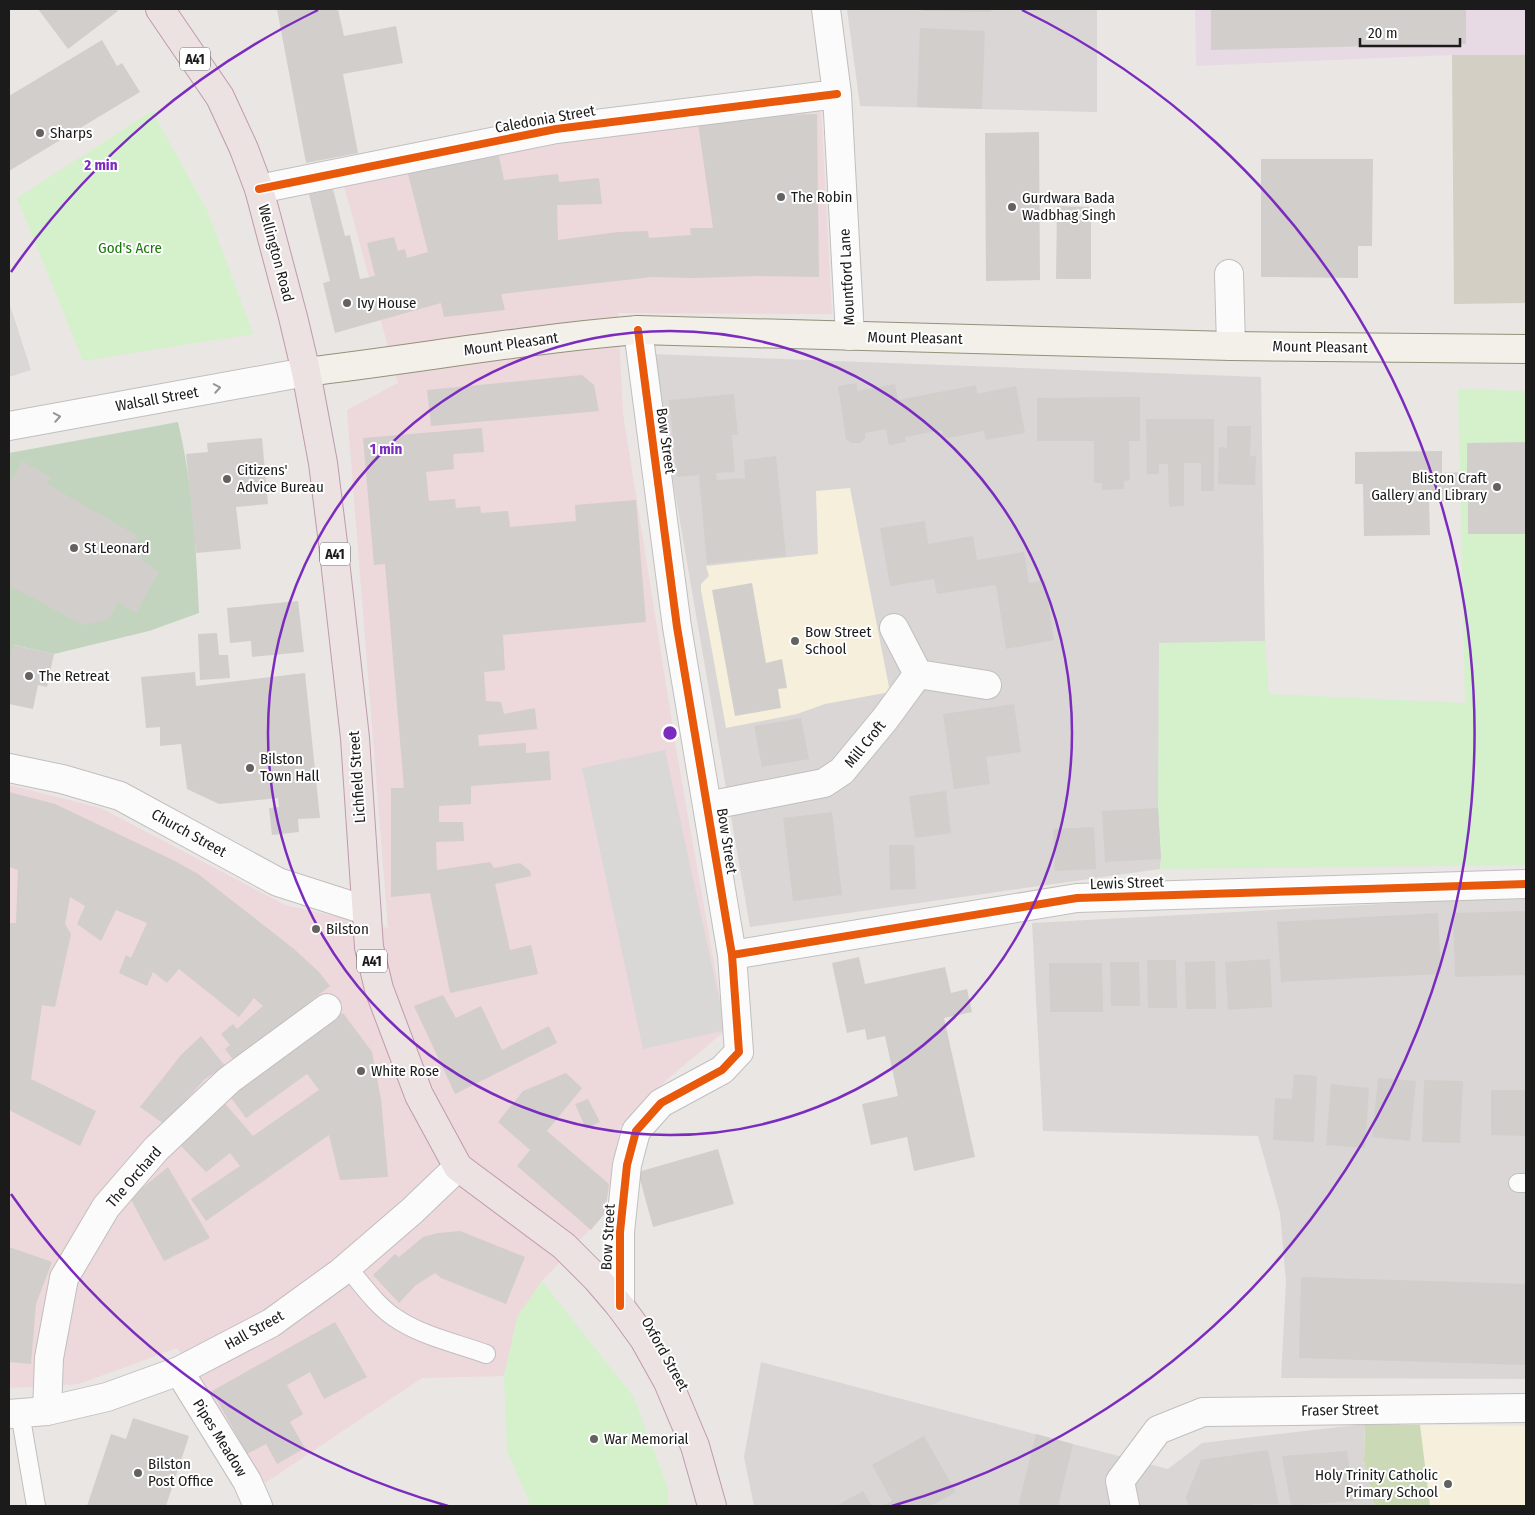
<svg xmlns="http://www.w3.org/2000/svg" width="1535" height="1515" font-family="'Fira Sans Condensed',sans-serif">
  <rect width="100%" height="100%" fill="#eae6e3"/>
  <path fill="#d9d6d5" d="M847,9H1097V112L860,106Z
    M651,354L1261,377L1265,641L1159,644L1161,859L1160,869L750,927Z
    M1526,899V1379L1281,1378L1286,1281L1280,1213L1258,1136L1043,1131L1032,923L1457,900Z
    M761,1362L1168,1469L1202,1443L1365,1424L1364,1461L1374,1506H754L744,1457Z"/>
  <path fill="#edd8db" d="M821,108L832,314L618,313L623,414L678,760L726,1030L671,1076L620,1126L605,1213L542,1281L518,1317L504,1376L422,1378L265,1483L200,1378L177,1348L79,1384L9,1388V785L101,808L285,905L388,928L347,410L398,383L343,182L638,130Z"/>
  <path fill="#e8dae5" d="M1195,9H1526V55H1452L1196,66Z"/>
  <path fill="#f6efdc" d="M850,488L890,692L825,704L797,714L726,728L701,590V584L709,576L706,566L818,554L816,491Z
    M1365,1424L1526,1426V1506H1374L1364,1461Z"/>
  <path fill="#d3cfc4" d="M1452,55H1526V303L1454,304Z"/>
  <path fill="#cbd9b7" d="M1365,1424L1420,1425L1430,1506H1374L1364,1461Z"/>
  <path fill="#c3d4be" d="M178,422C193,484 196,549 199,613L149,631L54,654L14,645L9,666V453Z"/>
  <path fill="#d4f1cc" d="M152,111L208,212L253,334L83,361L17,198Z
    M1458,389L1526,391V865L1160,869L1161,859L1158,808L1159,643L1265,641L1269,694L1465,703Z
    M542,1281L633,1396L668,1488V1506H531L507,1451L504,1376L517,1317Z"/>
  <path fill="#dad8d7" d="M9,302L31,370L9,377Z
    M665,750L726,1030L643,1049L582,768Z"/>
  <path fill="#d2cecc" d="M38,9H116L118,11L68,49Z
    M277,9H338L344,36L396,26L403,63L343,74L358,153L306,163Z
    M923,9H991V12L923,11Z
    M1211,9H1466V44L1211,50Z
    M920,28L985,31L982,109L917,107Z
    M102,40L117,66L122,63L140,92L9,171V96Z
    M817,114L819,277L755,276L694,278L652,277L527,291L501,294L505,310L444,317L441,303L335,333L323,283L330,281L309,194L333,189L345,236L350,235L360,279L375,276L367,243L394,237L398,251L405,249L407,258L428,252L408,174L464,161L499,156L504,180L558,174L559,182L599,178L602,204L557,205L558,240L618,232L648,231L649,238L691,235L690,228H713L698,123L732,117Z
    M1039,132L1040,280L986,281L985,133Z
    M1261,159H1373L1372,246H1358V278L1261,277Z
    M1057,206L1091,207V279H1056Z
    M582,375L594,385L599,411L431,426L427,390Z
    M857,383V391L895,384L898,400L976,385L977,394L1016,386L1025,433L986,440L984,431L943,439L942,430L905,437L906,442L889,445L886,429L865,433V438L860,443H852L846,440L838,386Z
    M734,394L738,435H732L735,472L716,473L717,480L745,478L744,460L776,456L786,556L707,564L699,475L677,477L669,400Z
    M1140,397V441H1129L1130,480L1124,481V489L1102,490V483H1094V441H1037V398Z
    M1146,419H1214V491H1201V463H1184V506L1169,507L1168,464H1159V474H1147Z
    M1227,426H1251L1250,456H1256L1255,485L1218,484L1219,447L1227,448Z
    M482,428L484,452L453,454L454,469L426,472L429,501L455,499L456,508L480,506L481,513L508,511L510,527L576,521L575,505L636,500L646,622L503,635L505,670L484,672L486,701L501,702L504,714L535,708L537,729L478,735L479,746L526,743V753L549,751L551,780L471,786V804L439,806V822H463L464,841L436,842L437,870L490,862L494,868L520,863L530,871L531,876L495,884L510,950L531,945L538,974L450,993L430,893L391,897V788H404L385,564L374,565L363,438Z
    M262,438L268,504L236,507L241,549L196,553L186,454L208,452L207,443Z
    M1526,442V534H1468V501H1429L1430,535L1364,536L1363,484H1355V452L1442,451V473L1467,472V443Z
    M22,461L51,477L47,484L136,535L143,561L159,572L136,613L118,602L108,620L83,625L9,585V484Z
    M925,521L928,544L973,536L977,560L1024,552L1029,583L1045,580L1054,640L1006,649L996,585L937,594L934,579L890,586L880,528Z
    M752,583L766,663L782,659L787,688L778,689L781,708L735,716L712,590Z
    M298,601L304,652L252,657L251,641L230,643L227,608Z
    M217,633L219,655H228L230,678L200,680L198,634Z
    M13,645L54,654L47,687L38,685L33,709L9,704V666Z
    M195,672L196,686L305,673L320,818L298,819L299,832L272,835L269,808L279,807L278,798L219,804L187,789L181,744L160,746V727L146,728L141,677Z
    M1014,704L1021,752L986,757L990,784L954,789L943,714Z
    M801,718L809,759L762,767L754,726Z
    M946,791L951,833L915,838L909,796Z
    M9,792L55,804L175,861L198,874L294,949L319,972L330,986L235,1062L225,1049L230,1045L221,1034L233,1024L237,1029L263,1006L254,998L239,1017L179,969L167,983L153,972L147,986L119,973L126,955L131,958L147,923L116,910L101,941L77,924L85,906L70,897L65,924L71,934L55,1007L42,1005L31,1079L96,1111L80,1146L9,1110V923H16L18,870L9,867Z
    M1158,808L1161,859L1105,862L1102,811Z
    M832,812L842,895L793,901L783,818Z
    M1094,827L1096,869L1055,871L1053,829Z
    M889,845H914L916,889L890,890Z
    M1526,911V975L1455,977L1453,913Z
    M1438,913L1441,974L1281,982L1277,922Z
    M859,957L865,984L945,967L951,993L967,989L972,1012L944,1018L975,1157L914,1171L907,1137L871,1145L862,1104L898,1096L885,1036L867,1040L865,1029L847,1033L832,963Z
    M1270,959L1272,1007L1228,1010L1225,962Z
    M1147,960H1176L1177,1008H1148Z
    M1215,961L1216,1009H1186L1185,962Z
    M1110,962H1139L1140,1006H1111Z
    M1049,963H1102L1103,1012H1050Z
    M443,995L456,1018L481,1006L502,1050L549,1026L557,1043L455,1094L414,1006Z
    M343,1013L372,1052L381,1099L388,1177L340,1180L329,1135L206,1221L191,1199L240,1166L230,1153L206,1172L180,1145L222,1100L253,1136L319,1090L307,1074L246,1118L229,1095Z
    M201,1036L225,1066L205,1079L164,1124L140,1107L181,1055Z
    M566,1073L582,1088L547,1131L609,1184L605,1213L591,1230L517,1166L530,1150L498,1122L523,1091Z
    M1294,1074L1317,1076L1314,1142L1273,1140L1275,1098L1292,1099Z
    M1378,1078L1416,1081L1410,1141L1372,1137Z
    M1424,1080L1463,1081L1460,1143L1422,1142Z
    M1331,1084L1369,1088L1365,1148L1326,1145Z
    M1491,1090H1526V1136L1491,1135Z
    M588,1099L600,1122L586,1129L575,1104Z
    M718,1149L734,1204L653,1227L638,1172Z
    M168,1167L210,1238L164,1261L130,1198Z
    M460,1231L525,1257L506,1304L441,1278L435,1273L416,1285L399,1303L373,1275L395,1254L399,1257L423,1237L438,1233Z
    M9,1247L52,1262L36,1304L31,1364L9,1362Z
    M1301,1277L1526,1284V1365L1299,1358Z
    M335,1322L367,1377L324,1399L310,1372L287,1385L303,1414L290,1422L305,1448L277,1464L266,1444L247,1454L212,1391Z
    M133,1418L189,1436L166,1506H87L111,1434L126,1439Z
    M1036,1434L1073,1444L1058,1506H1018Z
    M924,1436L956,1492L931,1506H882L892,1501L872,1465Z
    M1268,1450L1279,1504H1251L1252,1506H1188L1186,1497L1201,1460Z
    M1347,1451L1354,1501L1291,1506L1282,1456Z
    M863,1491L872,1506H836Z"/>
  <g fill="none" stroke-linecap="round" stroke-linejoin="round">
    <defs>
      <path id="service" d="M1518,1183H1526
        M347,1267C362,1284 375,1304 394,1317C421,1336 456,1343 486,1354
        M20,1413L36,1506"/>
      <path id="minor" d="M826,9L837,94L850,336
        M259,189L556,129L837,94
        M1229,274L1231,346
        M9,426L306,372
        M894,628L918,674L987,685
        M9,768L62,779L120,796L278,882L365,910
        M707,806L824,783L842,771L885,719L918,674
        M732,955L1077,898L1526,884
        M620,1306V1232L627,1165L636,1131L661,1103L722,1070L739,1052L732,955L677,627L638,330
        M179,1371L247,1481L258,1506
        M47,1411L49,1358L64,1278L106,1207L156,1149L229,1080L327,1008
        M9,1414L47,1411L107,1397L179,1371L271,1323L340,1273L412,1211L458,1167
        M1125,1506L1120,1481L1158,1430L1203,1412L1526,1408"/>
      <path id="secondary" d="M306,372C417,359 526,339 638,330L1231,346L1526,349"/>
      <path id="trunk" d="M160,9L220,97L244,149L259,189L293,317L306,372L323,463L333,543L355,738L369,947L379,989L419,1095L458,1167L564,1246L596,1278L620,1306L644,1339L668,1382L695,1446L712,1506"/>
    </defs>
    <use href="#service" stroke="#c1bfbe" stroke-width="20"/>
    <use href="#minor" stroke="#c1bfbe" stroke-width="30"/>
    <use href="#secondary" stroke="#94907b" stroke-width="30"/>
    <use href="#trunk" stroke="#bf9aad" stroke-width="30"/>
    <use href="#service" stroke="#fcfbfb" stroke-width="18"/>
    <use href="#minor" stroke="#fcfbfb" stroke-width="28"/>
    <use href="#secondary" stroke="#f2f0e8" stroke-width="28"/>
    <use href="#trunk" stroke="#ece2e2" stroke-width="28"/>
    <defs>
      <path id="cycleway" d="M259,189L556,129L837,94
        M732,955L1077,898L1526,884
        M620,1306V1232L627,1165L636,1131L661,1103L722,1070L739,1052L732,955L677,627L638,330"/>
    </defs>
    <use href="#cycleway" stroke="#fff" stroke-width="11"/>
    <use href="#cycleway" stroke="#e8590c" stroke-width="8"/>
  </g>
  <defs><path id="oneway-chevron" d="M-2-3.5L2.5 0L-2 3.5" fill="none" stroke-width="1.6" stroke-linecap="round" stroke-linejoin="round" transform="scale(1.25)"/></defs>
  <g stroke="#979696">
    <use href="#oneway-chevron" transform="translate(217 388) rotate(-10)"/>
    <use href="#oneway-chevron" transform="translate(57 417) rotate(-10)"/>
  </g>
  <g fill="none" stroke="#7b2cbf" stroke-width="2.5">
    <circle cx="670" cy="733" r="402"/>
    <path d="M448 1506A804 804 0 0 1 11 1194M11 272A804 804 0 0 1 318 10M1022 10A804 804 0 0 1 892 1506"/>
  </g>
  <g fill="#636261" stroke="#fff" stroke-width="2">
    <circle cx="40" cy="133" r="5"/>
    <circle cx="781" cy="197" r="5"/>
    <circle cx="1012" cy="207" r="5"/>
    <circle cx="347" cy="303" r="5"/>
    <circle cx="227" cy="479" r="5"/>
    <circle cx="1497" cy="487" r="5"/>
    <circle cx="74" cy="548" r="5"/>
    <circle cx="795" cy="641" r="5"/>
    <circle cx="29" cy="676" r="5"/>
    <circle cx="250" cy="768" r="5"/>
    <circle cx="316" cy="929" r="5"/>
    <circle cx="361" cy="1071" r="5"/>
    <circle cx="594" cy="1439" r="5"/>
    <circle cx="138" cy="1473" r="5"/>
    <circle cx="1448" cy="1484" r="5"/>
  </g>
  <g text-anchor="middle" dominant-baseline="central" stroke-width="4" stroke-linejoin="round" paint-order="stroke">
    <g fill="#fff" stroke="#5f5f5f" stroke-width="1">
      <rect x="180" y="47.5" width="30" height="23" rx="4"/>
      <rect x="320" y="542.5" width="30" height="23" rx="4"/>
      <rect x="357" y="949.5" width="30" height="23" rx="4"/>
    </g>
    <g font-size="14" font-weight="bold" fill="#1b1b1b">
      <text x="195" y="59">A41</text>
      <text x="335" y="554">A41</text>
      <text x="372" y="961">A41</text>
    </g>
    <g font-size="15" fill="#1b1b1b" stroke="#fff">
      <text transform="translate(545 119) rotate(-10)">Caledonia Street</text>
      <text transform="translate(276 253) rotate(75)">Wellington Road</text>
      <text transform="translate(847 277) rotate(-93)">Mountford Lane</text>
      <text transform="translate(915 338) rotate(1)">Mount Pleasant</text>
      <text transform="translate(511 344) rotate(-8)">Mount Pleasant</text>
      <text transform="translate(1320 347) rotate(1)">Mount Pleasant</text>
      <text transform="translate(157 399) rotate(-10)">Walsall Street</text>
      <text transform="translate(666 441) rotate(82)">Bow Street</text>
      <text transform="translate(865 744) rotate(-51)">Mill Croft</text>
      <text transform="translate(357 777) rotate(-94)">Lichfield Street</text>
      <text transform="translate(189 833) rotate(29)">Church Street</text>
      <text transform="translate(727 841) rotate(81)">Bow Street</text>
      <text transform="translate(1127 883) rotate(-2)">Lewis Street</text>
      <text transform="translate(134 1177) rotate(-49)">The Orchard</text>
      <text transform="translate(608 1237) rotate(-87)">Bow Street</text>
      <text transform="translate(254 1330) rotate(-29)">Hall Street</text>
      <text transform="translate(665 1354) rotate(61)">Oxford Street</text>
      <text transform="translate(1340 1410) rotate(-1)">Fraser Street</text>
      <text transform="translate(220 1438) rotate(58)">Pipes Meadow</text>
    </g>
    <g font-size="15" fill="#1b1b1b" stroke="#fff" text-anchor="start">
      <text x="50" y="133">Sharps</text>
      <text x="791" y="197">The Robin</text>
      <text x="1022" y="198">Gurdwara Bada<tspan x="1022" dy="17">Wadbhag Singh</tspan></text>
      <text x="357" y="303">Ivy House</text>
      <text x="237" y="470">Citizens'<tspan x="237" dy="17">Advice Bureau</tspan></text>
      <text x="1487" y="478" text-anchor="end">Bliston Craft<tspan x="1487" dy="17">Gallery and Library</tspan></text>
      <text x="84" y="548">St Leonard</text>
      <text x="805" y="632">Bow Street<tspan x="805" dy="17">School</tspan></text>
      <text x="39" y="676">The Retreat</text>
      <text x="260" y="759">Bilston<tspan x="260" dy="17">Town Hall</tspan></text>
      <text x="326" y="929">Bilston</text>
      <text x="371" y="1071">White Rose</text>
      <text x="604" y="1439">War Memorial</text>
      <text x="148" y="1464">Bilston<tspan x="148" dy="17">Post Office</tspan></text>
      <text x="1438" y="1475" text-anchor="end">Holy Trinity Catholic<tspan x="1438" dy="17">Primary School</tspan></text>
    </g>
    <g font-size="15" fill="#187a08" stroke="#fff">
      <text x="130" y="248">God's Acre</text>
    </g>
  </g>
  <circle cx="670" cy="733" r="8" fill="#7b2cbf" stroke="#fff" stroke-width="2.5"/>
  <g font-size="15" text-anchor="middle" font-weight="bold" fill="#7b2cbf" stroke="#fff" stroke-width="4" stroke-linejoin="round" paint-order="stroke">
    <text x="101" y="170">2 min</text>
    <text x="386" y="454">1 min</text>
  </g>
  <rect width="1535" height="1515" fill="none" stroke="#1b1b1b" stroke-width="20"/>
  <path d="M1360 38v8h100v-8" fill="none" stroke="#1b1b1b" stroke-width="2.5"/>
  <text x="1368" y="38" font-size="15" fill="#1b1b1b" stroke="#ffffff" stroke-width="4" paint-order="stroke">20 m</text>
</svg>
